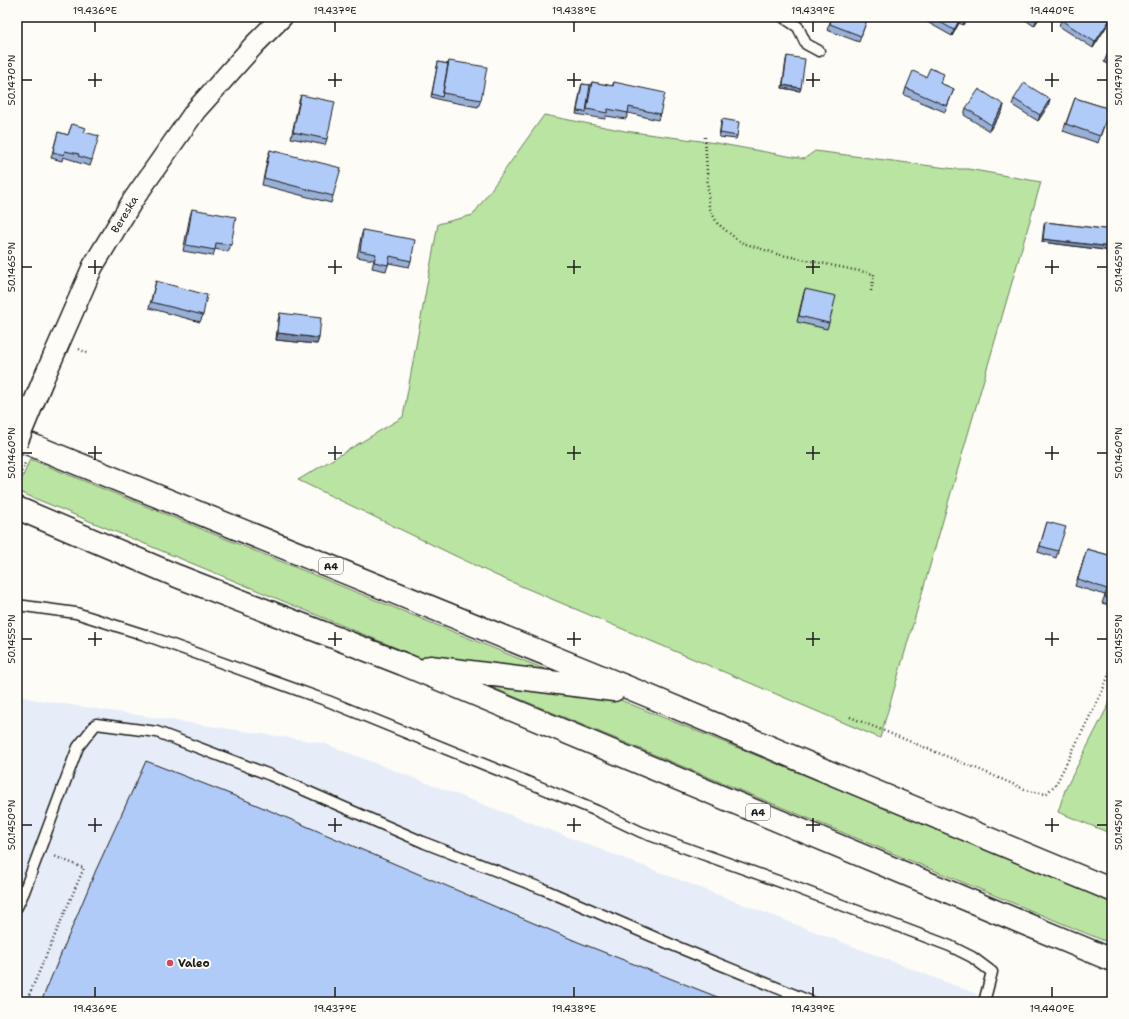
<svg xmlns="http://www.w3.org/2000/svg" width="1129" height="1019" font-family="'Shantell Sans',sans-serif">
  <rect width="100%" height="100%" fill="#fdfcf7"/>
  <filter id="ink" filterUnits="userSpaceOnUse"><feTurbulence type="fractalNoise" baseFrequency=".025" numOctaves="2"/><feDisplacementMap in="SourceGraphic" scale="8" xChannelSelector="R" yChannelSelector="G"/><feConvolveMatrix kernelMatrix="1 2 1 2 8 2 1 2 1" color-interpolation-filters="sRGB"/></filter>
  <g filter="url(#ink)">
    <path fill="#e6edf8" d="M17,695L32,699L323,743L977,994L974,1002H17Z"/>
    <path fill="#bae4a1" stroke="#6b805e" d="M544,115L625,131L716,143L804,159L815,151L955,169H968L1041,182L880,738L495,575L298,480L403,417L438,224L473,215Z
      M30,459L831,786L1112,903V944L17,491Z
      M1112,698V834L1058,812L1065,790Z"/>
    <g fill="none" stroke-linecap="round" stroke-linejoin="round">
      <defs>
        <path id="lane" d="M783,17L798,27L806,44L819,51
          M17,605L76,613L145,635L328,701L535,785L597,811L641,832L789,885L950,946L972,957L992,972L984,1002
          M17,889L24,892L17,907
          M24,892L78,747L96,724L157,732L270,775L425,843L543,889L670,944L812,1002"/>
        <g id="street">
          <path id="s1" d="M43,380L93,266L133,200L196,110L255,44L282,17"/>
        </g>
        <path id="highway" d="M17,439L644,694L857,784L1112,890
          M17,508L177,576L403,664L1112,960
          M430,667L614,690"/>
      </defs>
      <use href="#lane" stroke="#1c1c1c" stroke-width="13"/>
      <use href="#street" stroke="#1c1c1c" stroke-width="23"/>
      <use href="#highway" stroke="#1c1c1c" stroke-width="25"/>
      <path stroke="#1c1c1c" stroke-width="2.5" stroke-dasharray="1 3" stroke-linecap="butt" d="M705,137L709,207L717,223L740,242L777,254L874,274L871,291
        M79,349L89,354
        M850,717L985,772L1029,791L1046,794L1056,784L1102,692L1112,666
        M17,841L24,844
        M26,1002L84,868L54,856"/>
      <use href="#lane" stroke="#fdfcf7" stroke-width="10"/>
      <use href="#street" stroke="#fdfcf7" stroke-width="20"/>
      <use href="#highway" stroke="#fdfcf7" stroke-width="22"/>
      <defs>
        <path id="street-bridge" d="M17,443L43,380"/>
      </defs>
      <use href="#street-bridge" stroke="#1c1c1c" stroke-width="23" stroke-linecap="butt"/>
      <path stroke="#1c1c1c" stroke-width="2.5" stroke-dasharray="1 3" stroke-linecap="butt" d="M17,483L25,463"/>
      <use href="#street-bridge" stroke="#fdfcf7" stroke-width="20"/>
    </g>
    <path fill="#98afd6" stroke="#1c1c1c" d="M832,17H868L859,42L827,30Z
      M918,17H968L963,25L959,23L952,36Z
      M1021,17H1040L1034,26Z
      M1111,18L1108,24L1093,48L1059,26L1061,20Z
      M1112,46V66L1104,62L1107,55Z
      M787,56L800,91L782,88L786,60Z
      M449,61L481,100L478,107L441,100L431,97L438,62L448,64Z
      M592,82L612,86L614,82L660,114L658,120L628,113L626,119L606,116L605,119L576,114L581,87L582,84L590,85Z
      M940,83L954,89L945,112L904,95L906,88Z
      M301,95L327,139L325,145L291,138L299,101Z
      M1075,98L1110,109L1098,143L1063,131Z
      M1014,99L1048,106L1038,121L1012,105Z
      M1004,105L1002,112L989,131L964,115L966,108Z
      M722,119L737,136L736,139L719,137L721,122Z
      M72,124L84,132L92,160L90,166L76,162V161L63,157L62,161L51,158L58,132L68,135Z
      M270,150L333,196L331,203L262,185L268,156Z
      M192,209L231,245L228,252L215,249L213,256L183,251L190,216Z
      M1045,222L1112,230V251L1042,242L1044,225Z
      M363,230L411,261L409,267L389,263L386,271L372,268L374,260L357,257L361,237Z
      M156,281L203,315L200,322L149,308L154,288Z
      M805,289L829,323L827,329L797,322L803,296Z
      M280,313L319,338L317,344L276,340L278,320Z
      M1047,522L1058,551L1056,558L1038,552Z
      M1087,549L1112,556V606L1102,603L1105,595L1075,586Z"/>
    <path fill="#7c8eae" stroke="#1c1c1c" d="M961,17L959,23L952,36L954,30Z
      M966,17H968L963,25L965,19Z
      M1038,17H1040L1034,26L1037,19Z
      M1111,18L1108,24L1093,48L1095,42Z
      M783,85L801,88L800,91L782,88Z
      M1050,99L1048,106L1038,121L1040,115Z
      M1004,105L1002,112L989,131L991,125Z
      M1043,239L1112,247V251L1042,242Z
      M278,333L319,338L317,344L276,340Z"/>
    <path fill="#b1cbf9" stroke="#1c1c1c" d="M832,17H868L861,36L830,24Z
      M931,17H961L954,30Z
      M1033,17H1038L1037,19Z
      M1063,17H1110L1111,18L1095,42L1061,20Z
      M1112,46V59L1107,55Z
      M787,56L805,59L801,88L783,85Z
      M449,61L487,67L481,100L443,93Z
      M438,62L448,64L442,97L432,94Z
      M930,68L944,74L940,83L954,89L947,106L906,88L913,71L926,77Z
      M592,82L613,86L614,82L665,93L660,114L629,107L628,113L608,109L607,113L587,109Z
      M1024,83L1050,99L1040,115L1014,99Z
      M582,84L590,85L586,112L577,111Z
      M979,89L1004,105L991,125L966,108Z
      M301,95L335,102L327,139L293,132Z
      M1075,98L1110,109L1100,136L1066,124Z
      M722,119L739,122L737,136L720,133Z
      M72,124L86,128L84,132L99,136L92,160L78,156L79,154L65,151L64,155L53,152L58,132L68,135Z
      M270,150L341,168L333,196L264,178Z
      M192,209L236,217L231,245L216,243L215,250L186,245Z
      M1045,222L1112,230V247L1043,239Z
      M363,230L415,240L411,261L390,256L388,265L374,262L376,254L360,251Z
      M156,281L207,295L203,315L151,302Z
      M805,289L836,296L829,323L799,316Z
      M280,313L321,318L319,338L278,333Z
      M1047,522L1066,527L1058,551L1040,546Z
      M1087,549L1112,556V599L1105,597L1107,589L1078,579Z
      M146,761L245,800L578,942L730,1002H41L96,870Z"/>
  </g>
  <path fill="none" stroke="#1c1c1c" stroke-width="1.5" d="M95,22V32M335,22V32M574,22V32M813,22V32M1052,22V32M95,73V87M335,73V87M574,73V87M813,73V87M1052,73V87M22,80H32M88,80H102M328,80H342M567,80H581M806,80H820M1045,80H1059M1097,80H1107M95,260V274M335,260V274M574,260V274M813,260V274M1052,260V274M22,267H32M88,267H102M328,267H342M567,267H581M806,267H820M1045,267H1059M1097,267H1107M95,446V460M335,446V460M574,446V460M813,446V460M1052,446V460M22,453H32M88,453H102M328,453H342M567,453H581M806,453H820M1045,453H1059M1097,453H1107M95,632V646M335,632V646M574,632V646M813,632V646M1052,632V646M22,639H32M88,639H102M328,639H342M567,639H581M806,639H820M1045,639H1059M1097,639H1107M95,818V832M335,818V832M574,818V832M813,818V832M1052,818V832M22,825H32M88,825H102M328,825H342M567,825H581M806,825H820M1045,825H1059M1097,825H1107M95,987V997M335,987V997M574,987V997M813,987V997M1052,987V997"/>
  <circle fill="#d1495b" stroke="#fdfcf7" stroke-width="1.5" cx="170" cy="963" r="4"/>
  <g text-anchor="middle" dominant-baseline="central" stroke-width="4" stroke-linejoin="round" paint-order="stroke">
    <g fill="#fdfcf7" stroke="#605f5e" stroke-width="1">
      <rect x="319" y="558" width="24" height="16" rx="3"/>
      <rect x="746" y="804" width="24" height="16" rx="3"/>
    </g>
    <g font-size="10" font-weight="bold" fill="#1c1c1c">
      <text x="331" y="566">A4</text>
      <text x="758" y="812">A4</text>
    </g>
    <g font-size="11" fill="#1c1c1c" stroke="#fdfcf7">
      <text stroke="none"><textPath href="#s1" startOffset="185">Bereska</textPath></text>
    </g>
    <g font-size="11" font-weight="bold" fill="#1c1c1c" stroke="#fdfcf7" text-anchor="start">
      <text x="178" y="963">Valeo</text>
    </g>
  </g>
  <rect width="1129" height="1019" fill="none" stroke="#fdfcf7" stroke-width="44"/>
  <rect x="22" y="22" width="1085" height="975" fill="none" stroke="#1c1c1c" stroke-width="1.5"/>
  <g font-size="10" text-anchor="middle" fill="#1c1c1c">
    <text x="95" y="14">19.436°E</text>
    <text x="335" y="14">19.437°E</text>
    <text x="574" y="14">19.438°E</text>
    <text x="813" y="14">19.439°E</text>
    <text x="1052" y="14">19.440°E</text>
    <text transform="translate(11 80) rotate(-90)" y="4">50.1470°N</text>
    <text transform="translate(1118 80) rotate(-90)" y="4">50.1470°N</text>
    <text transform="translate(11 267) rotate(-90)" y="4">50.1465°N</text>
    <text transform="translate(1118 267) rotate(-90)" y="4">50.1465°N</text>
    <text transform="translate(11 453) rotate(-90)" y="4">50.1460°N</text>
    <text transform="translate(1118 453) rotate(-90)" y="4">50.1460°N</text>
    <text transform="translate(11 639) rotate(-90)" y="4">50.1455°N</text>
    <text transform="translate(1118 639) rotate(-90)" y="4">50.1455°N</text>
    <text transform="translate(11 825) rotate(-90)" y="4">50.1450°N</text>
    <text transform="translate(1118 825) rotate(-90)" y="4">50.1450°N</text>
    <text x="95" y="1012">19.436°E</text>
    <text x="335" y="1012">19.437°E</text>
    <text x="574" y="1012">19.438°E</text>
    <text x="813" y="1012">19.439°E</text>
    <text x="1052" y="1012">19.440°E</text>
  </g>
</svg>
